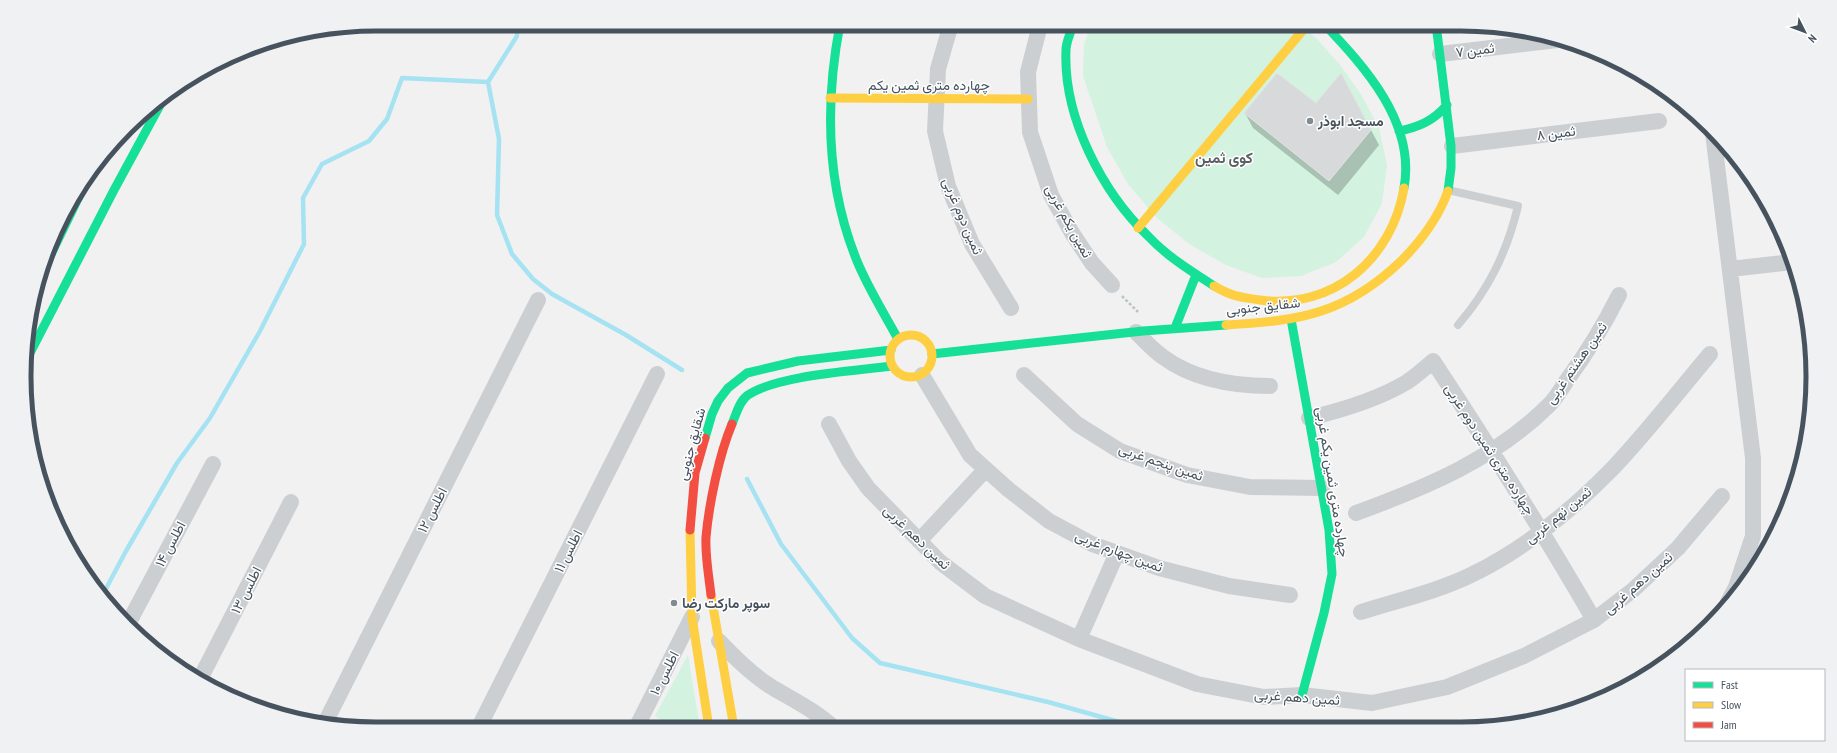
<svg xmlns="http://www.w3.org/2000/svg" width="1837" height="753" font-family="'PT Sans Narrow',Vazirmatn,sans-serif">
  <rect width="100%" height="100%" fill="#f1f1f1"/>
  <path fill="#d3f2df" d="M1091,24H1300L1317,39L1341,66L1362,96L1379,128L1387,165L1382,203L1364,237L1336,262L1301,276L1262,278L1226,265L1189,244L1156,217L1128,184L1107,147L1083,76L1084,45Z
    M688,655L700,728H673L655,716Z"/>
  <path fill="#0003" d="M1349,89L1379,145L1338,195L1253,128L1245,113L1316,105Z"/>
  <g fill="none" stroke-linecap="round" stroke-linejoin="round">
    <path stroke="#a5e2f2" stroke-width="4.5" d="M488,82L499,139L497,215L512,254L533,279L552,294L626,335L682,370
      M747,479L781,544L852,638L880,663L1048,702L1137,727
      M102,596L126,551L177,463L210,418L260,331L304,244L303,198L322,164L369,141L387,119L402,78L488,82L517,36V24"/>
  </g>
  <path fill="#d8d9db" stroke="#e2e3e4" d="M1277,73L1316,103L1341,73L1371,130L1329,181L1244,113Z"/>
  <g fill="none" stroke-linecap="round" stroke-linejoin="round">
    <path stroke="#b8c6c2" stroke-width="2.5" stroke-dasharray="3 2" stroke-linecap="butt" d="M1122,296L1138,312"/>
    <path stroke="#cccfd2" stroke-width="8" d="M1448,190L1518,206C1507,252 1489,289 1458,325"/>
    <path stroke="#cccfd2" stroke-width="16" d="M951,24L938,69L935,131L948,186L972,244L1011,308
      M1038,33L1028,72L1030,132L1051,195L1072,233L1092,263L1112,285
      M1440,54L1557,40
      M1713,133L1753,458V536L1736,587L1728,602
      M1452,146L1659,121
      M1730,269L1792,262
      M1136,332C1144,340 1153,350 1163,357C1193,379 1233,386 1270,386
      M922,375L970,455L1009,490L1049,521L1092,544L1159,568L1229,586L1290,595
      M1024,375L1077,424L1120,451L1187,475L1250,487L1322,488
      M1309,418C1343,410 1377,400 1407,382C1416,376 1425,368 1433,361C1489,446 1543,532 1594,620
      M829,424L849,461L868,488L940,562L985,596L1079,639L1197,684L1264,697L1302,695L1372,703L1447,687L1524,656L1594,620L1633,590L1678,548L1722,496
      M1356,513C1427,487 1495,459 1549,405C1556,398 1562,388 1567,380C1587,353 1604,325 1619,295
      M919,541L986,469
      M1361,612C1398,600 1436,592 1471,575C1523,550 1573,509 1613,468C1647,432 1678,392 1710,354
      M128,624L213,464
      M1079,639L1117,553
      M719,641C735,658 750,673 770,686C791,699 815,710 834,728
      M201,677L291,502
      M326,721L538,300
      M636,728L692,617
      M478,729L657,374"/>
    <path stroke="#16e098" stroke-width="9" d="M840,24C825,103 826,185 857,261C868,288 884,313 898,339
      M1073,24C1071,33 1066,41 1066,50C1063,117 1102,192 1149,237C1168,257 1191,271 1214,286
      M1324,24C1365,67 1416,123 1404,188
      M1436,24L1451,146V168L1448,191
      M1399,131C1419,127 1433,121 1447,105
      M39,279L86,182
      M1291,319L1329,530L1332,574L1324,613L1302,695
      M1175,328L1196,275
      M932,354L1143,331L1226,325
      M28,357L114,190L165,96
      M732,424C736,415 739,401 748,395C778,375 855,371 892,366
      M705,438L712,414L718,401L728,388L747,373L798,361L891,350"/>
    <path stroke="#ffcf43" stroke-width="9" d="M830,98L1028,99
      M1138,228L1308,24
      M1214,286C1233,297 1240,297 1260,300C1333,310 1392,259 1404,188
      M1226,325C1299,321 1346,314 1401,261C1421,241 1438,219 1448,191
      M890 356a21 21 0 1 1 42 0a21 21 0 1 1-42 0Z
      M690,530L692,617L709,728
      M711,595L734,728"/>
    <path stroke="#f24e42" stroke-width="9" d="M690,530L695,473L705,438
      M711,595C709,577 705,556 706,537C709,504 719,455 732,424"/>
  </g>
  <g fill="#828a92" stroke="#fff" stroke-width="1.5">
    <circle cx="1310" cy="121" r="4"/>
    <circle cx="674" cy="603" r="4"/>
  </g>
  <g text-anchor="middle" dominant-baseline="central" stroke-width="3" stroke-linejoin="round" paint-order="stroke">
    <g font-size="14" fill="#46535f" stroke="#fff">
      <text transform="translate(1475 50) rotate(-7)">ثمین ۷</text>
      <text x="929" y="85">چهارده متری ثمین یکم</text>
      <text transform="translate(1556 133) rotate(-7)">ثمین ۸</text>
      <text transform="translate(963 216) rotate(67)">ثمین دوم غربی</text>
      <text transform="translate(1069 221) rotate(61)">ثمین یکم غربی</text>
      <text transform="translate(1263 306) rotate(-6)">شقایق جنوبی</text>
      <text transform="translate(1576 363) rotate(-55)">ثمین هشتم غربی</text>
      <text transform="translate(691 444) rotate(-75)">شقایق جنوبی</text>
      <text transform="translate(1490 449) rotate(57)">چهارده متری ثمین دوم غربی</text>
      <text transform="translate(1161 462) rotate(19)">ثمین پنجم غربی</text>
      <text transform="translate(1333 482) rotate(81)">چهارده متری ثمین یکم غربی</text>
      <text transform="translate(432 510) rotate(-63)">اطلس ۱۲</text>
      <text transform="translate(1558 515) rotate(-39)">ثمین نهم غربی</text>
      <text transform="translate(917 537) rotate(44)">ثمین دهم غربی</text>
      <text transform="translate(170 544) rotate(-62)">اطلس ۱۴</text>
      <text transform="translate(568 551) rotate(-63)">اطلس ۱۱</text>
      <text transform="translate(1119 551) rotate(21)">ثمین چهارم غربی</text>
      <text transform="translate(1638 583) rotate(-41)">ثمین دهم غربی</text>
      <text transform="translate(246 590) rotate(-63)">اطلس ۱۳</text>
      <text transform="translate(664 673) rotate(-63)">اطلس ۱۰</text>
      <text transform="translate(1297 697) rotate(4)">ثمین دهم غربی</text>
    </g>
    <g font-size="14" font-weight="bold" fill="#46535f" stroke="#fff" text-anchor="start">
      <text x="1318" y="121">مسجد ابوذر</text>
      <text x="682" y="603">سوپر مارکت رضا</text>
    </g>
    <g font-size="15" font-weight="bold" fill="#5c6065" stroke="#fff">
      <text x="1224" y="157">کوی ثمین</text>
    </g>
  </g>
  <path d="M0 0H1837V753H0ZM376 31H1461A345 345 0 0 1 1806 376V377A345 345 0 0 1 1461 722H376A345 345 0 0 1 31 377V376A345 345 0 0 1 376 31Z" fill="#f0f1f2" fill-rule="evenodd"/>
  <path fill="none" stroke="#46535f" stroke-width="5" d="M376 31H1461A345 345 0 0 1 1806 376V377A345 345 0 0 1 1461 722H376A345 345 0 0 1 31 377V376A345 345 0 0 1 376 31Z"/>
  <rect x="1685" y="669" width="140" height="72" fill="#ffffff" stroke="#b5babf"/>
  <rect x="1693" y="682" width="20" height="6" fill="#16e098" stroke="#b5babf"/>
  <text x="1721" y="689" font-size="12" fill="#46535f">Fast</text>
  <rect x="1693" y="702" width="20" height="6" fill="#ffcf43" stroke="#b5babf"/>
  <text x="1721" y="709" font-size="12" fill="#46535f">Slow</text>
  <rect x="1693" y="722" width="20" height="6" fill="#f24e42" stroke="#b5babf"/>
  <text x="1721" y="729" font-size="12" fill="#46535f">Jam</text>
  <g transform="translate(1805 32) rotate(132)" stroke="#ffffff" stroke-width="3" paint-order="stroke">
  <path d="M0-3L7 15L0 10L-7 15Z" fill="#46535f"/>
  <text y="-6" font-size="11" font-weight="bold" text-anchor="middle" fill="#46535f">N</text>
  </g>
</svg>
